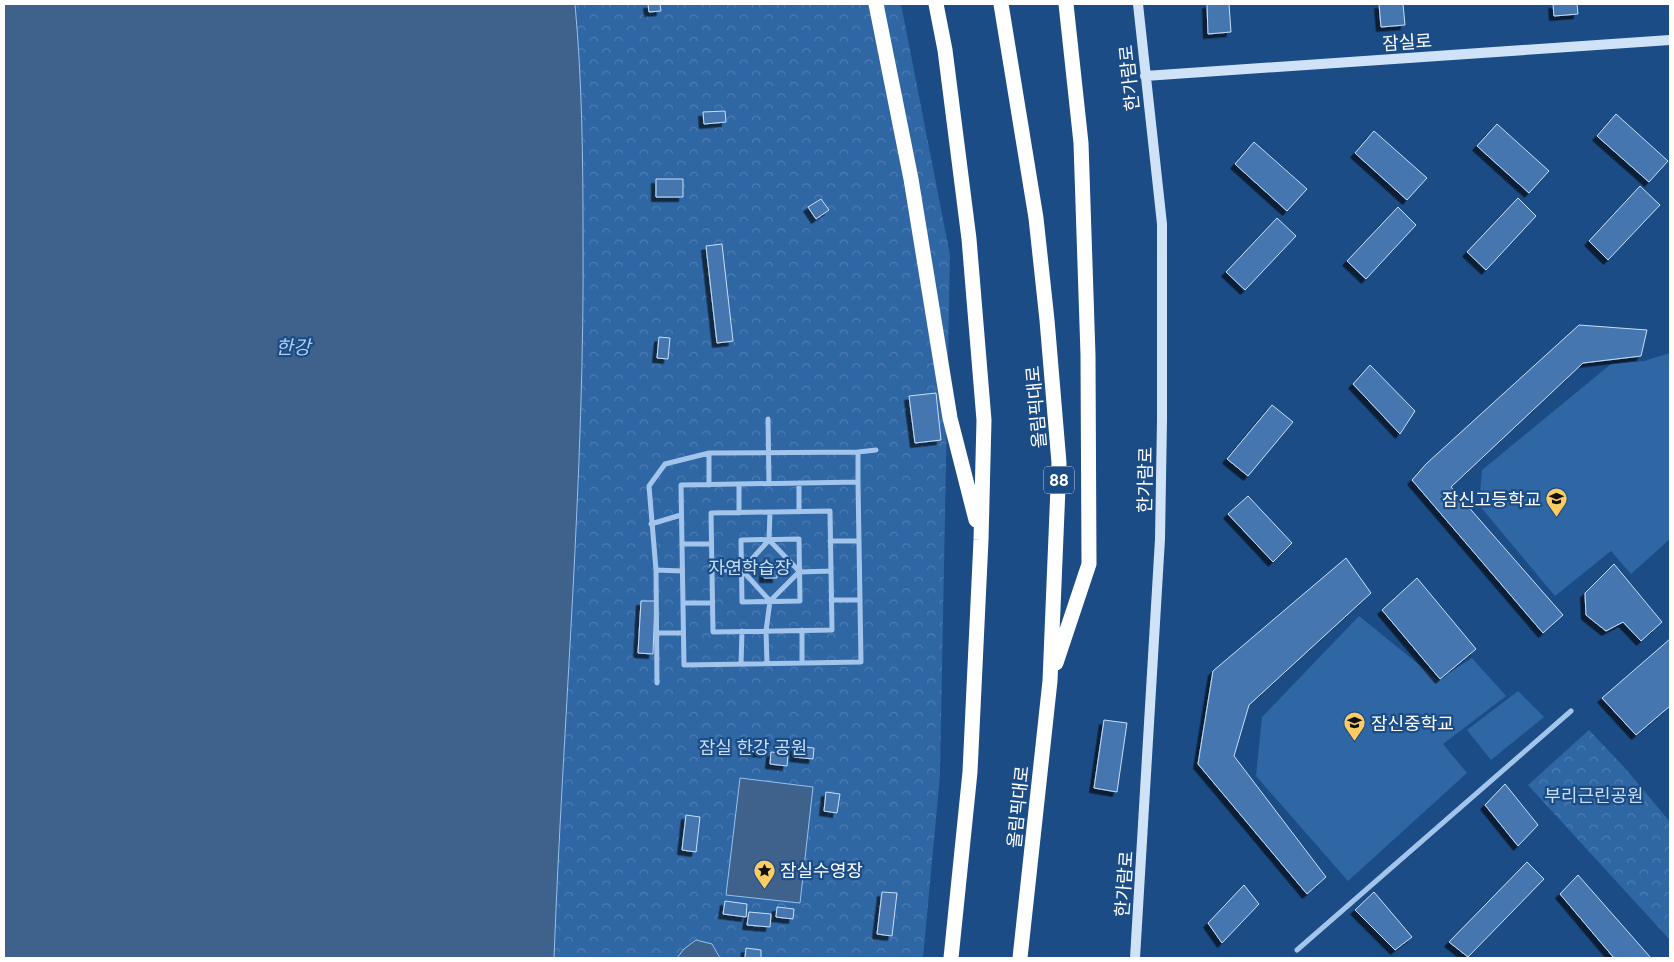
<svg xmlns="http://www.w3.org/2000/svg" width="1674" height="962" font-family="Raleway,'Noto Sans KR',sans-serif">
  <defs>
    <pattern id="forest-crowns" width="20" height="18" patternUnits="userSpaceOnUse" patternTransform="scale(1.25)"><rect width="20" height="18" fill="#2f66a4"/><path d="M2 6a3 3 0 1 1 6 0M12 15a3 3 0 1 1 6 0" fill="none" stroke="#4e7db2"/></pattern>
    <filter id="shadow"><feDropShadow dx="-4.5" dy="4.5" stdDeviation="0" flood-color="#0009"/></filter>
  </defs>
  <rect width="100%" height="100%" fill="#1b4c86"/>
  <path fill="#2f66a4" d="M1670,353V539L1631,574L1611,551L1555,596L1479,505L1482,470L1611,364L1644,361Z
    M1359,616L1438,680L1472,658L1506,696L1443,744L1467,773L1348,881L1256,776L1262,717Z
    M1518,691L1544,717L1491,760L1467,730Z"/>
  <path fill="url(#forest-crowns)" d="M575,4H901L950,255L940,775L923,958H554C563,717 585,476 583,234C583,157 582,80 575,4Z
    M1589,730L1625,768L1670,822V940L1528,785Z"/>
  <path fill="#3e628c" stroke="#96c1ed" d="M4,4H575C582,80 583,157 583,234C585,476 563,717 554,958H4Z
    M740,778L813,787L800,903L726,895Z
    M696,940L712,944L720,958H677L684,949Z"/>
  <path fill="#4476af" stroke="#c8dff8" filter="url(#shadow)" d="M648,4H660L661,11L649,12Z
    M1207,4H1229L1231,32L1208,34Z
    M1379,4H1403L1405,25L1381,27Z
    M1553,4H1577L1578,14L1554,16Z
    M725,111L726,122L704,124L703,112Z
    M1616,114L1668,161L1649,182L1597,136Z
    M1497,124L1549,171L1529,193L1477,146Z
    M1374,131L1427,178L1407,200L1355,153Z
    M1254,142L1307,189L1287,211L1235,164Z
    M656,179H683V197H656Z
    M1640,186L1660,205L1608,260L1589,241Z
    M1518,198L1536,216L1486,270L1467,252Z
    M821,199L829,210L816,219L808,207Z
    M1398,207L1416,225L1366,279L1347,261Z
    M1277,218L1296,236L1245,290L1226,272Z
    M722,244L733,341L717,343L706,246Z
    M1579,325L1647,330L1641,356L1583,363L1451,487L1563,615L1543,633L1412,480L1426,464Z
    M659,337L670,338L668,359L657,358Z
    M1370,365L1415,411L1400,434L1353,384Z
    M936,393L941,440L915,443L909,396Z
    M1272,405L1293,422L1248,476L1227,459Z
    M1248,496L1292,543L1273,562L1228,514Z
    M1346,558L1371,593L1249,705L1234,756L1326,877L1307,894L1198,764L1213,671Z
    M764,564H777V578H764Z
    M1614,564L1662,622L1641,641L1623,622L1606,631L1586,615L1585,593Z
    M1417,578L1476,649L1440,679L1382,610Z
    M641,601H655L653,654L638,653Z
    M1670,639V706L1636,735L1602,698Z
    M1104,720L1127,723L1117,792L1094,788Z
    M749,741L767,743L766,753L747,751Z
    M795,746L814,748L813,759L794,757Z
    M771,752L788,754L787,766L770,764Z
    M1505,784L1538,825L1518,846L1485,805Z
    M826,792L840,794L837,813L824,811Z
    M686,815L700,817L696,852L682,850Z
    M1527,862L1544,879L1468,957L1449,942Z
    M1578,875L1651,958H1614L1560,894Z
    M1244,885L1259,904L1222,943L1208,923Z
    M882,892L897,893L892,936L877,934Z
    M1374,892L1412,937L1395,950L1355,910Z
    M725,901L747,904L746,917L723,914Z
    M777,907L794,909L793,919L776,917Z
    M749,912L771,914L770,927L747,925Z
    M746,948L761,950V958H745Z"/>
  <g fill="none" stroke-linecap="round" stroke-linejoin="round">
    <path stroke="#a3c5eb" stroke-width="5" d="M768,419L769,483
      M858,452L876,450
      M858,482L861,662L684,665L681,485Z
      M799,483V512
      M739,484V513
      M709,485V453
      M830,511L832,630L713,632L711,513Z
      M651,524L681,515
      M799,539L800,601L742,602L741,540Z
      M769,540L770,512
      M830,541H859
      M682,544H711
      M656,570L682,571
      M712,570H742
      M799,571L769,540L742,570L770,601L799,572L831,571
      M831,600H860
      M683,603H712
      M802,630V663
      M657,633H683
      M767,663L766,631L770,601
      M741,664L742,631
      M657,683L656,570L649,486L665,464L709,453L858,452V482
      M1297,950L1571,711"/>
    <path stroke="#cfe2f8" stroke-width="10" d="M1145,76L1670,40
      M1135,958L1160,539L1162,420V224L1138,4"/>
    <path stroke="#fff" stroke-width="15" d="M876,4L911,179L950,418L976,520
      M936,4L945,50L969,239L984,420L981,540L970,772L951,958
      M1001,4L1036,218L1047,320L1059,463L1050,681L1020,958
      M1056,663L1089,564L1088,355L1081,143L1066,4"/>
  </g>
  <defs>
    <symbol id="school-pin" viewBox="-11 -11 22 30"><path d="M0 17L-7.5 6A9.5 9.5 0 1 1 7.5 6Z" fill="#fccc60" stroke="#1b4c86"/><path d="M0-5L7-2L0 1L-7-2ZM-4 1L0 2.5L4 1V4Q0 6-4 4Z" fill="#111"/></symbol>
    <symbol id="sight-pin" viewBox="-11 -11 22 30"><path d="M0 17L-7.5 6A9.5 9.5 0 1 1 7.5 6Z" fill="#fccc60" stroke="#1b4c86"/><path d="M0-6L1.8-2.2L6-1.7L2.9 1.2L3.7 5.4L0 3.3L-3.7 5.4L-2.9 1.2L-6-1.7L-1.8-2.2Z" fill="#111"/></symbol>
  </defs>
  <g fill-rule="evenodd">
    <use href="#school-pin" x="1544" y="486" width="25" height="34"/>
    <use href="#school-pin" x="1342" y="710" width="25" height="34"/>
    <use href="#sight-pin" x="752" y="858" width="25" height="34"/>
  </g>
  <g text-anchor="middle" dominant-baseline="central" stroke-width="4.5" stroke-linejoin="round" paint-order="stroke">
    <rect fill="#1b4c86" stroke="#bbc9db" stroke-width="1" x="1044" y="466.5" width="30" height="27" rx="4"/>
    <g font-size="16" font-weight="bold" fill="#fff">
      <text x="1059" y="480">88</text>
    </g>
    <g font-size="18" fill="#fff" stroke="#1b4c86">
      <text transform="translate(1407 42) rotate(-4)">잠실로</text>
      <text transform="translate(1129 78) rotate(-96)">한가람로</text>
      <text transform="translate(1036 407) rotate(-95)">올림픽대로</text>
      <text transform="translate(1145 480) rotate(-89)">한가람로</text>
      <text transform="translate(1018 807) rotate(-84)">올림픽대로</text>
      <text transform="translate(1124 884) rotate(-86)">한가람로</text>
    </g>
    <g font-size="18" fill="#fff" stroke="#1b4c86" text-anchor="start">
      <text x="1541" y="499" text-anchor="end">잠신고등학교</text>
      <text x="1371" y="723">잠신중학교</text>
      <text x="780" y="870">잠실수영장</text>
    </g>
    <g font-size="18" fill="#c8dff8" stroke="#1b4c86">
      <text x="750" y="567">자연학습장</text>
      <text x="753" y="747">잠실 한강 공원</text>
      <text x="1594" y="795">부리근린공원</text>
    </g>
    <g font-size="19" font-style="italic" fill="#afcff3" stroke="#1b4c86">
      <text x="293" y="347">한강</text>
    </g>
  </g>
  <rect width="1674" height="962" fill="none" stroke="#ffffff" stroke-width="10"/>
</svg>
